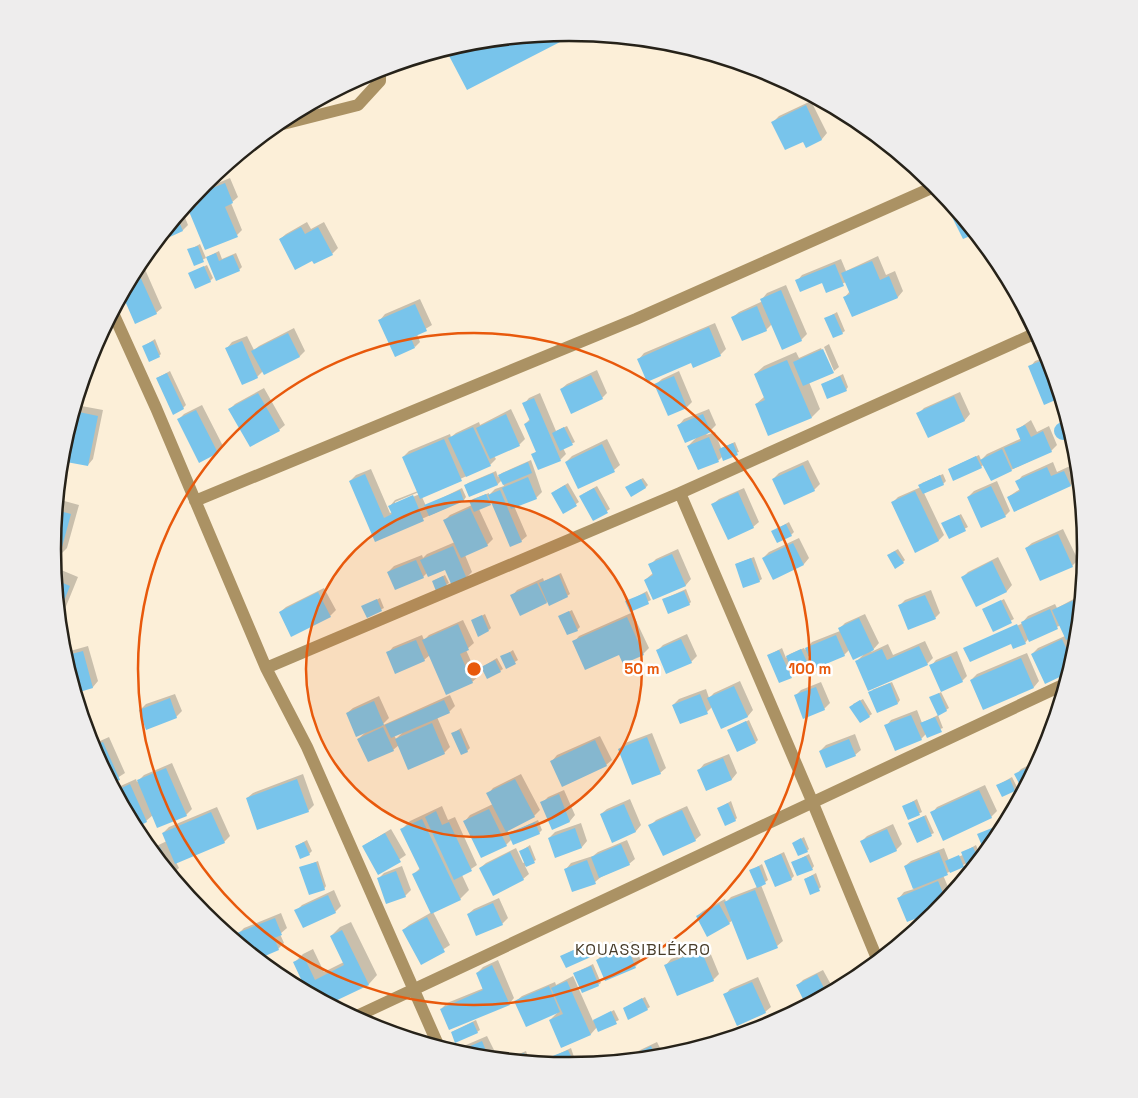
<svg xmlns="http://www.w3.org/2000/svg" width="1138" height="1098" font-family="'Space Grotesk',sans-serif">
  <rect width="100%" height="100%" fill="#fcefd8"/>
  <path fill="#0003" fill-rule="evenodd" d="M569,33L561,40L448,52L454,47L469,42Z
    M811,101L827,133L822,139L806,146L803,140L773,122L779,116Z
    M230,178L238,197L231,203L242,230L237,235L190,209L198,203L196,195L201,190Z
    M182,210L188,225L183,230L162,239L161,236Z
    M307,222L311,229L324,222L338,248L332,254L280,239L286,234Z
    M200,244L206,258L194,264L189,250Z
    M219,251L222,259L236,253L242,267L239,270L207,257Z
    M878,256L886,275L895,271L903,291L898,297L853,316L845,297L850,291L846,282L827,291L823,281H797L802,275L841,259L846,271Z
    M207,265L213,278L210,281L189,274Z
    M144,267L162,308L156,313L123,293L135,271Z
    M786,285L807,334L801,340L772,324L766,330L733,317L739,312L763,301L762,299L767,293Z
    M420,299L432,325L417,334L420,342L415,347L380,320L385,314Z
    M837,312L845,331L842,333L825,319Z
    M715,323L726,349L720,355L691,361L639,359L644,353Z
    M294,328L305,351L300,356L263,371L257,377L227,348L232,342L247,336L254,350L259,346Z
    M155,339L161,354L159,356L144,346Z
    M829,344L839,367L834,371L824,347Z
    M821,348L832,371H834L809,382L820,409L812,417L756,404L765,396L755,374L764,366L796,352L799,358Z
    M1048,356L1060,397L1045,404L1030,367L1035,361Z
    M597,370L607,393L602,398L561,389L567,384Z
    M170,371L186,405L183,408L157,378Z
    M679,371L692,402L687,407L656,384L662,379Z
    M843,374L848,387L846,390L823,384Z
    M264,388L285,425L279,430L230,409L235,404Z
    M960,392L970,414L965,420L929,436L918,414L924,408Z
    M540,393L556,431L567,426L575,442L563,448L566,454L560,460L533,454L537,451L525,424L530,419L524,404L529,398Z
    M76,405L103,410L93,459L88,465L62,448Z
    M202,405L223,446L217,452L178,420L184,414Z
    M511,409L525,439L519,445L494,456L496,459L490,465L422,497L426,506L462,488L466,497L464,500L375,540L350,481L356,475L371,469L390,513L392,512L390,506L395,500L418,491L403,457L409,451L450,434L451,437L456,433L479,422L480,425ZM419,492L420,494L395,504V502Z
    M709,409L716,425L706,435L715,432L721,448L735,442L739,452L723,456L719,460L698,469L688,446L698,436L679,425L684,419Z
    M1031,420L1037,432L1049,426L1057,445L1051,451L1011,470L984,464L981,467L949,469L979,455L981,460L987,454L1022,438L1018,429Z
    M1067,420L1071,435L1070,438L1060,439L1055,432L1059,424Z
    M607,439L620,465L614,470L566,462L572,456Z
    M531,460L542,492L536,498L514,506L527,536L521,541L493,502L479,509L493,539L487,545L465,555L472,572L466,578L446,568L427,573L423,577L388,572L394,566L422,555L423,558L427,554L455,542L445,520L450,515L472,505L471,502L473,499L489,493V495L495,489L504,486L502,480L498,484L469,495L465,486L468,483L496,471L498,477L502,473Z
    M808,460L820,484L814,490L773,479L779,473Z
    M1053,462L1057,472L1070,466L1076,479L1071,485L1015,511L1008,497L1020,489L1017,482L1022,476Z
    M943,474L946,481L943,484L924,493L944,535L939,540L916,551L892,503L898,497L921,487L922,483Z
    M643,478L648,485L645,488L629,485Z
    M997,481L1010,511L1005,516L968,497L974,491Z
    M568,483L579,502L564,512L555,491Z
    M597,486L610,509L593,520L583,494Z
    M744,488L759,522L753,527L713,504L719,499Z
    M57,499L79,505L67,548L58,557L53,555V549Z
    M961,514L968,527L949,537L943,524Z
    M789,522L794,532L791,535L773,531Z
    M1063,529L1078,560L1072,566L1026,548L1032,543Z
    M799,538L809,558L804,564L773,579L763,558L769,552Z
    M678,549L691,579L686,585L653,599L645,580L653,573L650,565L656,559Z
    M898,549L905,560L903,562L891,553Z
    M754,557L762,579L759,581L736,564Z
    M998,557L1012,585L1007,591L977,605L963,577L968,572Z
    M54,567L78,577L60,621Z
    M561,573L570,594L567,596L546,602L512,596L517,590L543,578L544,581Z
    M445,575L449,583L446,585L433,581Z
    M324,588L336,610L330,616L280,612L286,607Z
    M686,589L691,602L689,604L664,599Z
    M931,590L940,613L935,618L900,605L905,600Z
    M647,591L651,600L631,610L649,648L643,654L620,653L574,642L579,636L631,613L627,602Z
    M1081,595L1077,634L1069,638L1076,649L1069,672L1046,682L1032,654L1038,648L1065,636L1061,625L1030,640L1029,638L1025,643L1012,642L965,648L1021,624L1028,616L1055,604L1057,608Z
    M380,598L384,608L367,616L363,607Z
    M1004,599L1014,619L993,630L983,610Z
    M572,610L580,627L577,630L560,616Z
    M485,614L491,628L489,630L472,621Z
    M865,614L879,643L871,652L888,644L893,655L925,641L933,658L927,664L857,661L864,654L849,650L844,655L815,667L810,656H808L810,663L792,672L791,677L769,655L782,648L786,658L790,654L804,648L805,650L812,642L840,631L839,629L845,623Z
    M463,620L474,643L466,650L478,677L472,682L430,655L424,660L388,653L393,647L422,635L424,640L429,635Z
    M687,634L697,656L691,662L657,651L663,645Z
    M88,646L98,681L93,687L75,692L63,653Z
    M513,650L518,660L507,667L502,657Z
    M957,651L967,676L962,681L931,666L936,660Z
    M1027,653L1039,681L1034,687L971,680L977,674Z
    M497,658L503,669L500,671L482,667Z
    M740,681L753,710L748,716L722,728L712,707L707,712L673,705L679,699L706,689L709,698L714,693Z
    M821,682L830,703L824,709L795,696L801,690Z
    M892,682L900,700L898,703L872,690Z
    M941,692L949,708L946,710L931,698Z
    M175,694L182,711L176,717L140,710L146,704Z
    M450,695L455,706L449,712L437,717L450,747L444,753L399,745L393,750L358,739L367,731L347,713L353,708L379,696L389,718L381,726ZM404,731L396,739L394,735Z
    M863,699L872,714L861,722L853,704Z
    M917,710L922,723L938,715L943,728L926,734L921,739L886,726L891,720Z
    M749,720L758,740L756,742L728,730Z
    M461,728L470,748L467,751L453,733Z
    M652,733L666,768L660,773L619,749L625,743Z
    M855,734L861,750L855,755L820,751L826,745Z
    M600,736L612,760L606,765L552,761L557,755Z
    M109,737L125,773L111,782L91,745Z
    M729,754L737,773L732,779L707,790L699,770L704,764Z
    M1039,760L1023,789L1016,775L1021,769Z
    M172,763L192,809L186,815H153L146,821L134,826L114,789L136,779L137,782L144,775Z
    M303,774L314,805L308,811L247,798L253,793Z
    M521,774L540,810L534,816L507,830L509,834L538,820L542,830L539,833L512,839L506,845L465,821L470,815L493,804L488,794L493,788Z
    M1012,777L1017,787L1015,790L998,785Z
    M985,785L997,811L991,817L944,839L932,813L937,807Z
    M564,790L575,815L570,821L553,828L542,803L548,797Z
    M630,799L641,825L636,831L613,841L601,814L607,809Z
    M917,799L922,812L908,819L903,807Z
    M731,801L737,818L735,820L719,808Z
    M442,806L448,820L455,817L477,865L462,875L469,890L460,899L433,912L450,945L422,963L403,930L409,925L432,912L414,874L420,868L402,829L410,821Z
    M687,806L701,835L695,840L650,826L656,820Z
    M217,807L230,836L224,842L176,862L179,868L171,875L150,849L167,841L163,833L169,827Z
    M926,815L934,833L917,841L909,823Z
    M1008,819L998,836L986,851L979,835L1000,826Z
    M581,823L587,841L582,847L549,838L555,832Z
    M893,824L902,844L896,850L862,841L867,836Z
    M391,829L406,855L379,873L363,846Z
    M804,837L809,849L807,851L794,843Z
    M307,840L312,851L309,854L296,846Z
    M627,840L635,859L629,864L601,877L595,882L566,869L571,863L593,856L598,852Z
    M530,845L536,860L525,866L529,874L523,879L480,868L486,863L516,848L523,863L525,862L521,851Z
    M976,845L981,857L975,864L969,867L967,863L943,875L951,894L939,908L899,898L904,892L914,889L905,866L911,861L944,848L949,861L965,854L962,853Z
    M784,852L794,876L791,879L765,861Z
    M809,854L814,866L812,869L792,863Z
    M318,861L326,886L324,889L301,868Z
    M762,864L768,880L761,885L783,941L777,946L733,920L729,923L697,916L703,911L725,899L726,902L731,897L757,887L750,871Z
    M402,866L411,890L405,896L378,879L384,873Z
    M816,873L821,887L819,889L805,879Z
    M334,890L341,906L335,912L296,911L302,905Z
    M499,898L508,918L502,924L468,914L474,909Z
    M281,913L287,928L280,934L284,943L278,949L238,934L244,928Z
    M351,922L377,975L369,984L328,1003L294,963L303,954L313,949L324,972L344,962L331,936L340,927Z
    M633,941L641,961L636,966L606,979L597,960L603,954Z
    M590,942L595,952L592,955L562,956Z
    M707,945L719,974L713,980L666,965L671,959Z
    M265,957L270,968L259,960Z
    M498,960L514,998L509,1004L441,1009L447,1003L484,988L477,973L483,967Z
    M593,964L601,983L598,985L575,973Z
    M823,970L834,990L807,1005L797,986L803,980Z
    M274,972L286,975L285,980L282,978Z
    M573,976L593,1021L614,1010L619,1020L599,1030L597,1027L591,1034L562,1047L550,1020L558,1012L516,1001L522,996L555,982L556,985Z
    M758,977L771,1007L765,1012L725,995L730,989Z
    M645,997L650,1007L647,1009L624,1008Z
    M476,1020L480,1030L477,1032H452Z
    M487,1036L498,1058L462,1054L461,1051L466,1045Z
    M657,1042L664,1056L618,1061L619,1060Z
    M571,1048L574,1057L572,1059L559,1065L540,1063Z
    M526,1051L530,1062L510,1060L512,1057Z"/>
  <path fill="#78c4eb" d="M558,34L562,41L467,90L447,52L469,42Z
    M806,105L822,140L806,148L803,142L785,150L771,122Z
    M225,183L233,203L225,207L238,237L205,250L188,209L198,205L195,195Z
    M959,214L975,234L963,239L952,217Z
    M177,217L183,231L161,241L160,238Z
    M301,227L305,234L318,227L333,255L314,264L312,261L295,270L279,239Z
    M198,246L204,262L194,266L187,249Z
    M216,253L219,261L233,255L240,271L216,281L206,257Z
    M872,261L880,280L889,276L898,298L852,317L843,297L850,294L841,273Z
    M835,264L844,286L826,293L822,283L800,292L795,280Z
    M204,266L211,282L195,289L188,273Z
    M138,272L157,314L135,324L122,294L133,274Z
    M781,290L802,341L782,350L760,299Z
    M415,304L427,331L411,338L415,348L395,357L378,320Z
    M757,306L767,331L742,341L731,317Z
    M834,314L843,334L833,338L824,318Z
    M709,327L721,356L693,368L691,363L647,382L637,359Z
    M288,333L300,357L264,375L251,351Z
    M153,341L160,357L149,362L142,346Z
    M242,341L258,378L242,385L225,348Z
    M823,349L834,373L803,386L793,362Z
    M1048,358L1060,398L1044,405L1028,366Z
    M787,360L812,418L768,436L755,404L765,400L754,374Z
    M167,373L184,409L173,415L156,378Z
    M591,375L603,399L571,414L560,389Z
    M674,376L687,408L668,416L654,384Z
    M840,376L847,391L827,399L821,384Z
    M258,393L280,431L250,447L228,409Z
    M954,396L965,421L928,438L916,413Z
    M534,398L561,461L538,470L531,454L536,452L524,424L530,421L522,403Z
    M196,410L218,453L199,463L177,419Z
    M74,411L98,416L88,466L61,461L62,448Z
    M506,414L520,446L490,459L476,428Z
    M703,414L711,432L685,443L677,425Z
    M1054 431a9 9 0 1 1 18 0a9 9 0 1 1-18 0Z
    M1025,425L1031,437L1043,431L1052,452L1013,469L1004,448L1021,441L1016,429Z
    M473,427L491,466L466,477L448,438Z
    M564,427L573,445L560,451L552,433Z
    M709,437L719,462L698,470L687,446Z
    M444,439L462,481L420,499L402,457Z
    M733,443L738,455L723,461L719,449Z
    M602,444L615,472L578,489L565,462Z
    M1002,449L1012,471L991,481L980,460Z
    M976,456L982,468L953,481L948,469Z
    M528,462L532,473L503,485L498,475Z
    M803,465L815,491L784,505L772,479Z
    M1047,467L1051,476L1064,471L1071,486L1014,512L1007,497L1020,491L1015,481Z
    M493,473L498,485L469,497L464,485Z
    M365,474L384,518L392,514L388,506L413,495L424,521L375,542L349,481Z
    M940,475L944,485L923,494L918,485Z
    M528,477L537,499L511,509L502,488Z
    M641,479L646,488L631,497L625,487Z
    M565,485L577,506L563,514L551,493Z
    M991,486L1006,517L981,528L967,497Z
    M594,488L608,513L593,521L579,496Z
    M460,490L464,501L429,516L424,505Z
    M500,490L522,542L510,547L488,495Z
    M915,491L939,541L915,553L891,502Z
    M738,492L754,528L728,540L711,504Z
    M486,494L491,505L474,512L469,501Z
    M470,508L488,546L461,558L443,520Z
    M56,510L71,514L59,558L53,557V549Z
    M959,515L966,531L949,539L941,523Z
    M786,524L792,536L777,543L771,531Z
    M1058,534L1073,567L1040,581L1025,548Z
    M793,543L804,565L773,580L762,558Z
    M453,546L467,579L452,586L445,570L428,577L420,560Z
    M895,551L904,563L895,569L887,555Z
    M672,554L686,586L653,600L644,580L653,575L648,564Z
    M751,558L760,582L743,588L735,564Z
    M416,560L424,578L395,590L387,572Z
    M992,561L1007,592L976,607L961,577Z
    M559,575L568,597L549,606L539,583Z
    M443,576L447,586L436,591L432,581Z
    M56,580L70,586L59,613L57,595Z
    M537,583L547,603L520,616L510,595Z
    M684,591L690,605L668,614L662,599Z
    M318,592L331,617L291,637L279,612Z
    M645,593L649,604L630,612L625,601Z
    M925,595L936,619L908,630L898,605Z
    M1081,597L1077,636L1066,640L1052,610Z
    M377,599L382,611L367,618L361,606Z
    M1001,600L1012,623L993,632L982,609Z
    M1050,609L1058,629L1029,642L1021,622Z
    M569,611L578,631L567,635L558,616Z
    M482,615L489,631L478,637L471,620Z
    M627,617L644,655L623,664L619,655L585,670L572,641Z
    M859,618L874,650L853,660L838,628Z
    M458,624L469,650L460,654L473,683L446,695L422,640Z
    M1017,624L1026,644L1013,649L1011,644L970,662L963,648Z
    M836,635L845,656L814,669L805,648Z
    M681,639L692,663L666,674L656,650Z
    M1062,639L1072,661L1068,673L1045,684L1031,654Z
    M416,640L425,661L395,674L386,652Z
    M919,646L928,665L868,691L855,661L882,649L887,660Z
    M801,649L809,666L793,673L786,656Z
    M779,650L792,678L779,683L767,655Z
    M83,651L93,688L76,693L64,656Z
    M510,652L516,664L506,669L500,656Z
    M951,656L963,682L941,692L929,665Z
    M1021,658L1034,688L983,710L970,680Z
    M495,660L501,672L487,679L481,667Z
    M890,683L898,704L877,713L868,692Z
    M734,686L748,717L721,729L707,698Z
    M816,687L825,710L803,719L794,695Z
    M939,693L947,711L938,716L929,697Z
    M700,694L708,714L680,724L672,705Z
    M170,698L177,718L146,730L139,710Z
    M444,700L450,713L391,738L385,725Z
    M860,700L870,717L860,723L849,707Z
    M374,701L384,725L356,737L346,713Z
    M911,715L922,740L895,751L884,725Z
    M935,717L942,732L927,738L920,723Z
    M746,721L756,743L737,752L727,730Z
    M432,723L445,754L408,770L395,739Z
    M383,727L394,751L368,762L357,739Z
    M459,730L468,752L461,755L451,733Z
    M647,737L661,774L632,785L618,749Z
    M849,739L856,756L826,768L819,751Z
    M595,740L607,766L562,787L550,761Z
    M103,742L120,780L111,783L92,747Z
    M723,758L732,780L706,791L697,770Z
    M1037,763L1023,791L1014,774Z
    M166,768L187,816L157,828L137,780Z
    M297,779L309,812L257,830L246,798Z
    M515,779L535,817L506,832L486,793Z
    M1010,779L1015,791L1002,797L996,785Z
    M130,784L147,822L135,828L115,791Z
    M979,790L992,818L943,841L930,812Z
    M559,794L570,822L552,830L540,802Z
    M914,801L920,815L908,820L902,806Z
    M728,803L736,821L725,826L717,808Z
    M624,804L636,832L612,843L600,814Z
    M489,809L507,846L481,858L463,821Z
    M682,810L696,841L663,856L648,825Z
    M436,811L442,825L449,822L472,871L454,880L425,817Z
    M211,812L225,843L175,864L162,833Z
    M924,816L932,836L917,843L908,823Z
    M422,819L461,900L431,914L412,874L420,870L400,829Z
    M535,822L540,834L513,845L508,833Z
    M997,826L1000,833L985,853L977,834Z
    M575,828L582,848L555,858L548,838Z
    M887,829L897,851L870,863L860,841Z
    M385,833L401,862L378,875L362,846Z
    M801,838L808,852L798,856L792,843Z
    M304,842L310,855L300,859L295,846Z
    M621,844L630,865L599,878L591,857Z
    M160,847L174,875L172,876L152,851Z
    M528,847L535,863L526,867L519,851Z
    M973,847L979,860L968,869L961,852Z
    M510,852L524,880L493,896L479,868Z
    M939,852L948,875L913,889L904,866Z
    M781,854L792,880L775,887L764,861Z
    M959,855L964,867L950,873L945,861Z
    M806,856L813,870L797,876L791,862Z
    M587,860L596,884L572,892L564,869Z
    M316,862L325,890L309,895L299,867Z
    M759,866L766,884L757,888L749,870Z
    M396,871L406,897L386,904L377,878Z
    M813,875L820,891L810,895L804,879Z
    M938,881L946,900L938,910L907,922L897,898Z
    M755,890L778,948L747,960L724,902Z
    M328,895L336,913L303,928L294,910Z
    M493,903L503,925L476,936L467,914Z
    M719,904L730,924L707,937L696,916Z
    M427,917L445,952L421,965L402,930Z
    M275,918L282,935L274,938L279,950L258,959L241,945L237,933Z
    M342,930L369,985L329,1004L307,992L293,962L304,957L315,980L344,965L330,936Z
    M587,944L593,956L566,968L560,956Z
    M627,946L636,968L605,981L596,960Z
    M701,950L714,981L677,996L664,965Z
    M492,965L510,1005L449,1030L440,1009L483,990L476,973Z
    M591,966L599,986L582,993L573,973Z
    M817,974L827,994L806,1005L796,985Z
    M567,981L591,1035L561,1048L549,1020L563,1014L551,988Z
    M752,982L766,1013L737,1026L723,994Z
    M549,986L560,1012L526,1027L514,1001Z
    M642,998L648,1010L628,1020L623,1008Z
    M611,1011L617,1024L598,1032L593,1020Z
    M473,1022L478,1033L455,1043L451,1032Z
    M482,1041L489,1058L460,1053L459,1051Z
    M651,1046L656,1057L623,1060Z
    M568,1050L573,1060L562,1065L537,1062Z
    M524,1053L527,1061L507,1059Z"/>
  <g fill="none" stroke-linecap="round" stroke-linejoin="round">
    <path stroke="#ab9264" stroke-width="12" d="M275,126L358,105L380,81V69
      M113,313L156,408L266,668L307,747L439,1047
      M195,501L636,319L936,186
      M266,668L680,493
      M878,961L812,801L680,493L1036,333
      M355,1017L1065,684"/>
  </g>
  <circle cx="474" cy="669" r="168" fill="#e8590c" fill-opacity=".12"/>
  <g fill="none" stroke="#e8590c" stroke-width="2.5">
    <circle cx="474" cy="669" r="168"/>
    <circle cx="474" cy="669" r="336"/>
  </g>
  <g text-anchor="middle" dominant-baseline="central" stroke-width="5" stroke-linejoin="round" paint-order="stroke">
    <g font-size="16" letter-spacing="1" fill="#483d2a" stroke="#fff">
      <text x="643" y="949">KOUASSIBLÉKRO</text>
    </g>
  </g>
  <path d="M0 0H1138V1098H0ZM61 549a508 508 0 1 1 1016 0a508 508 0 1 1-1016 0Z" fill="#eeeded" fill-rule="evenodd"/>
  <path fill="none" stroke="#262219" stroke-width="2.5" d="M61 549a508 508 0 1 1 1016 0a508 508 0 1 1-1016 0Z"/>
  <circle cx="474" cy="669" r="8" fill="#e8590c" stroke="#fff" stroke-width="2.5"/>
  <g font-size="15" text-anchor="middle" font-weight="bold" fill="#e8590c" stroke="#fff" stroke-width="5" stroke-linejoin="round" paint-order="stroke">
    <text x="642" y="674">50 m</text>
    <text x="810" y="674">100 m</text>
  </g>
</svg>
